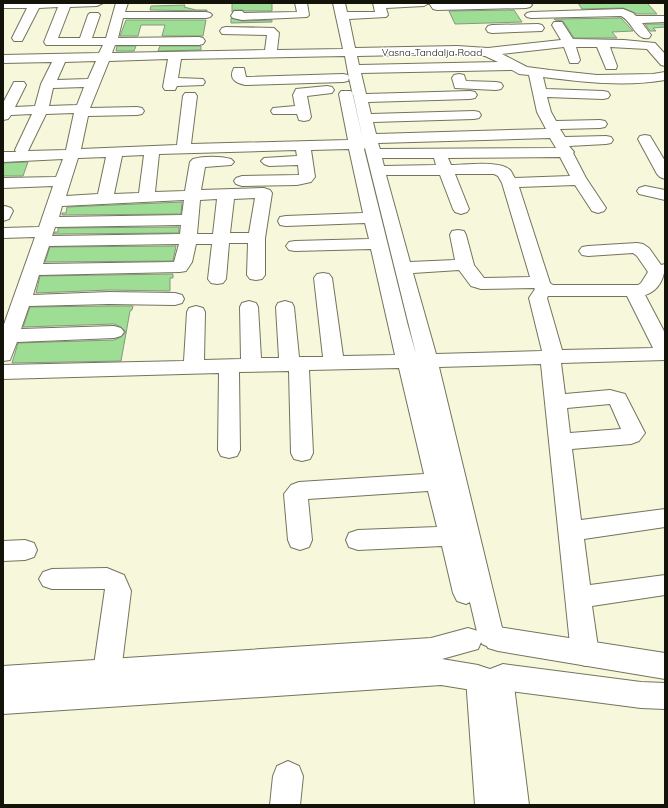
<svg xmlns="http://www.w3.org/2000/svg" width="668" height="808" font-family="Quicksand,sans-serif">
  <rect width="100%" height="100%" fill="#f7f7dc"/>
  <path fill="#9edd94" stroke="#859782" d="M232,3H272V11H245L242,10H234L232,12Z
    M578,3H647L657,14H637L623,8L582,9Z
    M185,5L184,7L196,10H207V11L150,10L151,6Z
    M514,10L522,22L455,24L449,11Z
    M231,18L242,21L272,20V22L231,23Z
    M621,18L633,31L612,32L617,38H574L563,21L555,20L554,19Z
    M126,20H206L203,36H162L165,25H141L138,36H120Z
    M645,24H665V27L653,28L656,31H650Z
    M117,46H136L134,51H116Z
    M160,46H201V50L158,51Z
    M28,162L23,176H3V163Z
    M182,202L181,214L62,215V213H66L67,207Z
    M179,227V233L54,234L55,232H58V228Z
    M176,246L173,261L45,262L50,247Z
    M173,274V278H170V291L109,290L36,293L40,276Z
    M109,306H133L132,310L130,311L121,361L12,363L18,343L114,340L121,337L126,332L121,327L114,324L23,327L30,307Z"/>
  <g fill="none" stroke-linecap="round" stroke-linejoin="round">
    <defs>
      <path id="minor" d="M3,3H103L97,6L70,7L58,38H80L88,15L90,13H98L100,15L92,38H106L116,3H128L125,12H206L210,13L212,15L210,17L206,18H123L118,38L199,37L203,38L205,41L203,44L199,45H115L112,53L265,50L267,35L222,34L220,31L222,28L226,27L274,28L279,33L277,50L343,49L333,3H345L347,12H375L373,3H530L532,5L530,7L526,8L437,10L433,9L429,3L424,6L386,8L388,15L386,17L349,19L355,48L457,46L488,48L561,40L552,25L554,22H562L573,39L624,40L655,43L665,54V66L661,65L647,49L610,47L617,66L616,69H606L605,66L597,47H576L580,60L578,63H570L564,47L502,54L527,67L550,70L597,75L653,74L665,72V80C625,87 583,82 543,77L546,89L603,91L608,92L610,95L608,98L603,99L547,97L551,112L556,121L600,120L605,121L607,124L605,127L600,128L560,129L565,137L606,136L611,137L613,140L611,143L606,144L569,146L574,152L573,153L586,178L606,208L604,211L598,213L592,211L575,185L519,187L550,283L553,285H638L641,283L648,272L637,256L633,253L588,256L582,255L579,251L582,247L588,246L637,243L643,244L649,248L661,265L665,264C665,277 659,291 645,295L665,333V360L561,363L565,394L610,390L625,394L645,433L639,441L631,444L572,449L581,520L665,509V527L584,539L590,585L665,575V595L592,606L599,654L595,662L585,666L575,662L571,654L541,364L439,367L504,636L500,644L491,648L482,644L478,636L470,602L466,604L457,601L453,593L442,546L358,550L349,547L346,540L349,533L358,530L437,527L428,491L308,499L312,540L309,547L300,550L291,547L288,540L284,494L291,485L299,482L424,474L399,368L309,370L313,453L310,459L302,461L294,459L291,453L289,371L239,372L240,450L237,456L229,458L221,456L218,450L219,373L3,379V365L184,361L187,312L189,308L196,306L203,308L205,312L204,360L241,359L240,307L242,303L249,301L256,303L258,307L261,358H279L276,307L278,303L285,301L292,303L294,307L299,357H323L314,278L317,274L323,273L329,274L332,278L343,356L395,355L371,249L295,251L289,250L286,246L289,242L295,241L369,239L365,223L286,226L280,225L278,221L280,217L286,216L363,213L349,149L311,150L315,177L311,182L297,185L242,186L236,184L234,181L236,178L242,176L299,175L298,165L269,166L264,164L261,161L264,158L297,156L296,150L159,154L155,192L185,191L190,162L193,159C204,156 220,156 231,159L234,162L231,165L205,167L201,190L264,188L270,190L272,193L265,238V275L262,279L256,280L250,279L247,275L248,243H229L226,279L223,283L217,284L211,283L208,279L212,244H196L192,262L186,271L180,272L39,275L33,295L109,292L175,293L182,295L184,299L182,303L175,305L109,304L29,306L21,329L114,326L121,328L124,332L121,336L114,338L17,342L10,360L3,361V327L35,237L3,238V228L39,227L53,186L3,188V178L56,177L63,159L3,162V152H16L15,150L32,114L11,115L8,119L3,120V103L14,82H24L26,85L15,107L35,106L41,84L52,62L3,63V55L99,53L103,45H46L44,42L58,7L39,8L22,41H14L12,38L27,8H3ZM457,54L485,56L498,62L359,65L357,56ZM345,56L349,78L348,75L343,74L246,77L244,68H234C228,79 236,83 245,85L343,82L348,81L349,78L363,140L353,94L351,91H341L339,94L348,140L191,144L197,96L195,93H185L183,96L177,145L81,149L88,116L137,115L142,114L144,111L142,108L137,107L90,108L109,61L168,59L163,87L165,90H175L177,86L203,85L205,82L203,79L178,78L181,59ZM96,61L88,79L57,80L65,62ZM512,70L519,74L529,75L537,112L546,129L376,134L373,122L474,119L479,118L481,115L479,112L474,111L371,114L368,102L470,99L475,98L477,95L475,92L470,91L366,94L361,73ZM84,87L77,105L49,106L53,88ZM74,113L66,150L28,151L46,114ZM550,138L556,148L380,149L378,143ZM364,149L365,148L416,354L408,326ZM144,155L139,193L114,194L122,156ZM106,157L98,194L66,196L78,158ZM560,157L570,176L515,178C513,176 512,172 510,170C500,160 465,165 451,165L448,158ZM382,158H434L436,165L384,166ZM455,174H494L498,176L502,183L530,277L484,278L474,265L466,235L464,231L458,230L452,231L450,235L455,260L410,262L386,175H440L453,209L455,212L461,214L467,212L469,209ZM255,198L249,233H230L234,199ZM217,199L213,234H197L200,200ZM184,200L182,215L59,217L62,206ZM181,225L180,234L52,236L55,227ZM179,244L174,262L43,264L49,246ZM459,270L471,286L481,289L534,288L535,289L529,298L542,351L436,354L413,273ZM548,296H627L653,348L562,350L547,298ZM610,404L621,429L570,433L567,408Z
        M295,3H307L309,15L307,17L242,20L233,18L231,16L234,11H242L244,13L297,12Z
        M623,9L633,13L636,16H665V22L642,23L651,35L649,38C636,41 632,21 621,16L531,18L527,17L525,15L527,13L531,12Z
        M538,24L542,25L544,28L542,31L492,33L488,32L486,29L488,26L492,25Z
        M459,74L464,75L466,81L496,82L501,83L503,86L501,89L496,90L455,88L452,78L454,75Z
        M327,86L332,87L334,90L332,93L307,96L311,117L309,120L304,121L299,120L297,114H273L271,111L273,108L295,106L293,95L296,89Z
        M645,135L650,136L665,161V179L660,177L657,174L638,139L640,136Z
        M645,186L665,190V200L639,194L637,191L639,188Z
        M5,206L11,208L13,211L9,219L3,221V207Z
        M25,540L34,543L37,550L34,557L25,560L3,561V541Z
        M107,568L124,575L131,591L121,672L117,681L107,684L97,681L93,672L105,589H52L43,586L39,579L43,572L52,569Z
        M480,666L490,669L499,666L509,669L513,678L529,805H475L466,678L470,669Z
        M288,761L299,766L303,776L300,805H270L273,776L277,766Z"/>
      <path id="major" d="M498,627L665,653V679L498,651L488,648L484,639L488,630Z
        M468,628L478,631L482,640L478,649L442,659L478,665L488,669L490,673L493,668L503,664L641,682L665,683V709L641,708L503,690L493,686L491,682L488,687L478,691L441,685L3,714V666L431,638Z"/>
    </defs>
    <use href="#minor" stroke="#74745c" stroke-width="2"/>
    <use href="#major" stroke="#74745c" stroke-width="2"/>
    <use href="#minor" fill="#fff" fill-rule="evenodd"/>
    <use href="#major" fill="#fff" fill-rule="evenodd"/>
  </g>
  <g text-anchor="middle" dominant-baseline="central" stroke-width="3" stroke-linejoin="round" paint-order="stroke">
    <g font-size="10" fill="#131309" stroke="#fff">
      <text x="432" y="52">Vasna-Tandalja Road</text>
    </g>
  </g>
  <rect width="668" height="808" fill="none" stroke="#131309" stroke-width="8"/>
</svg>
